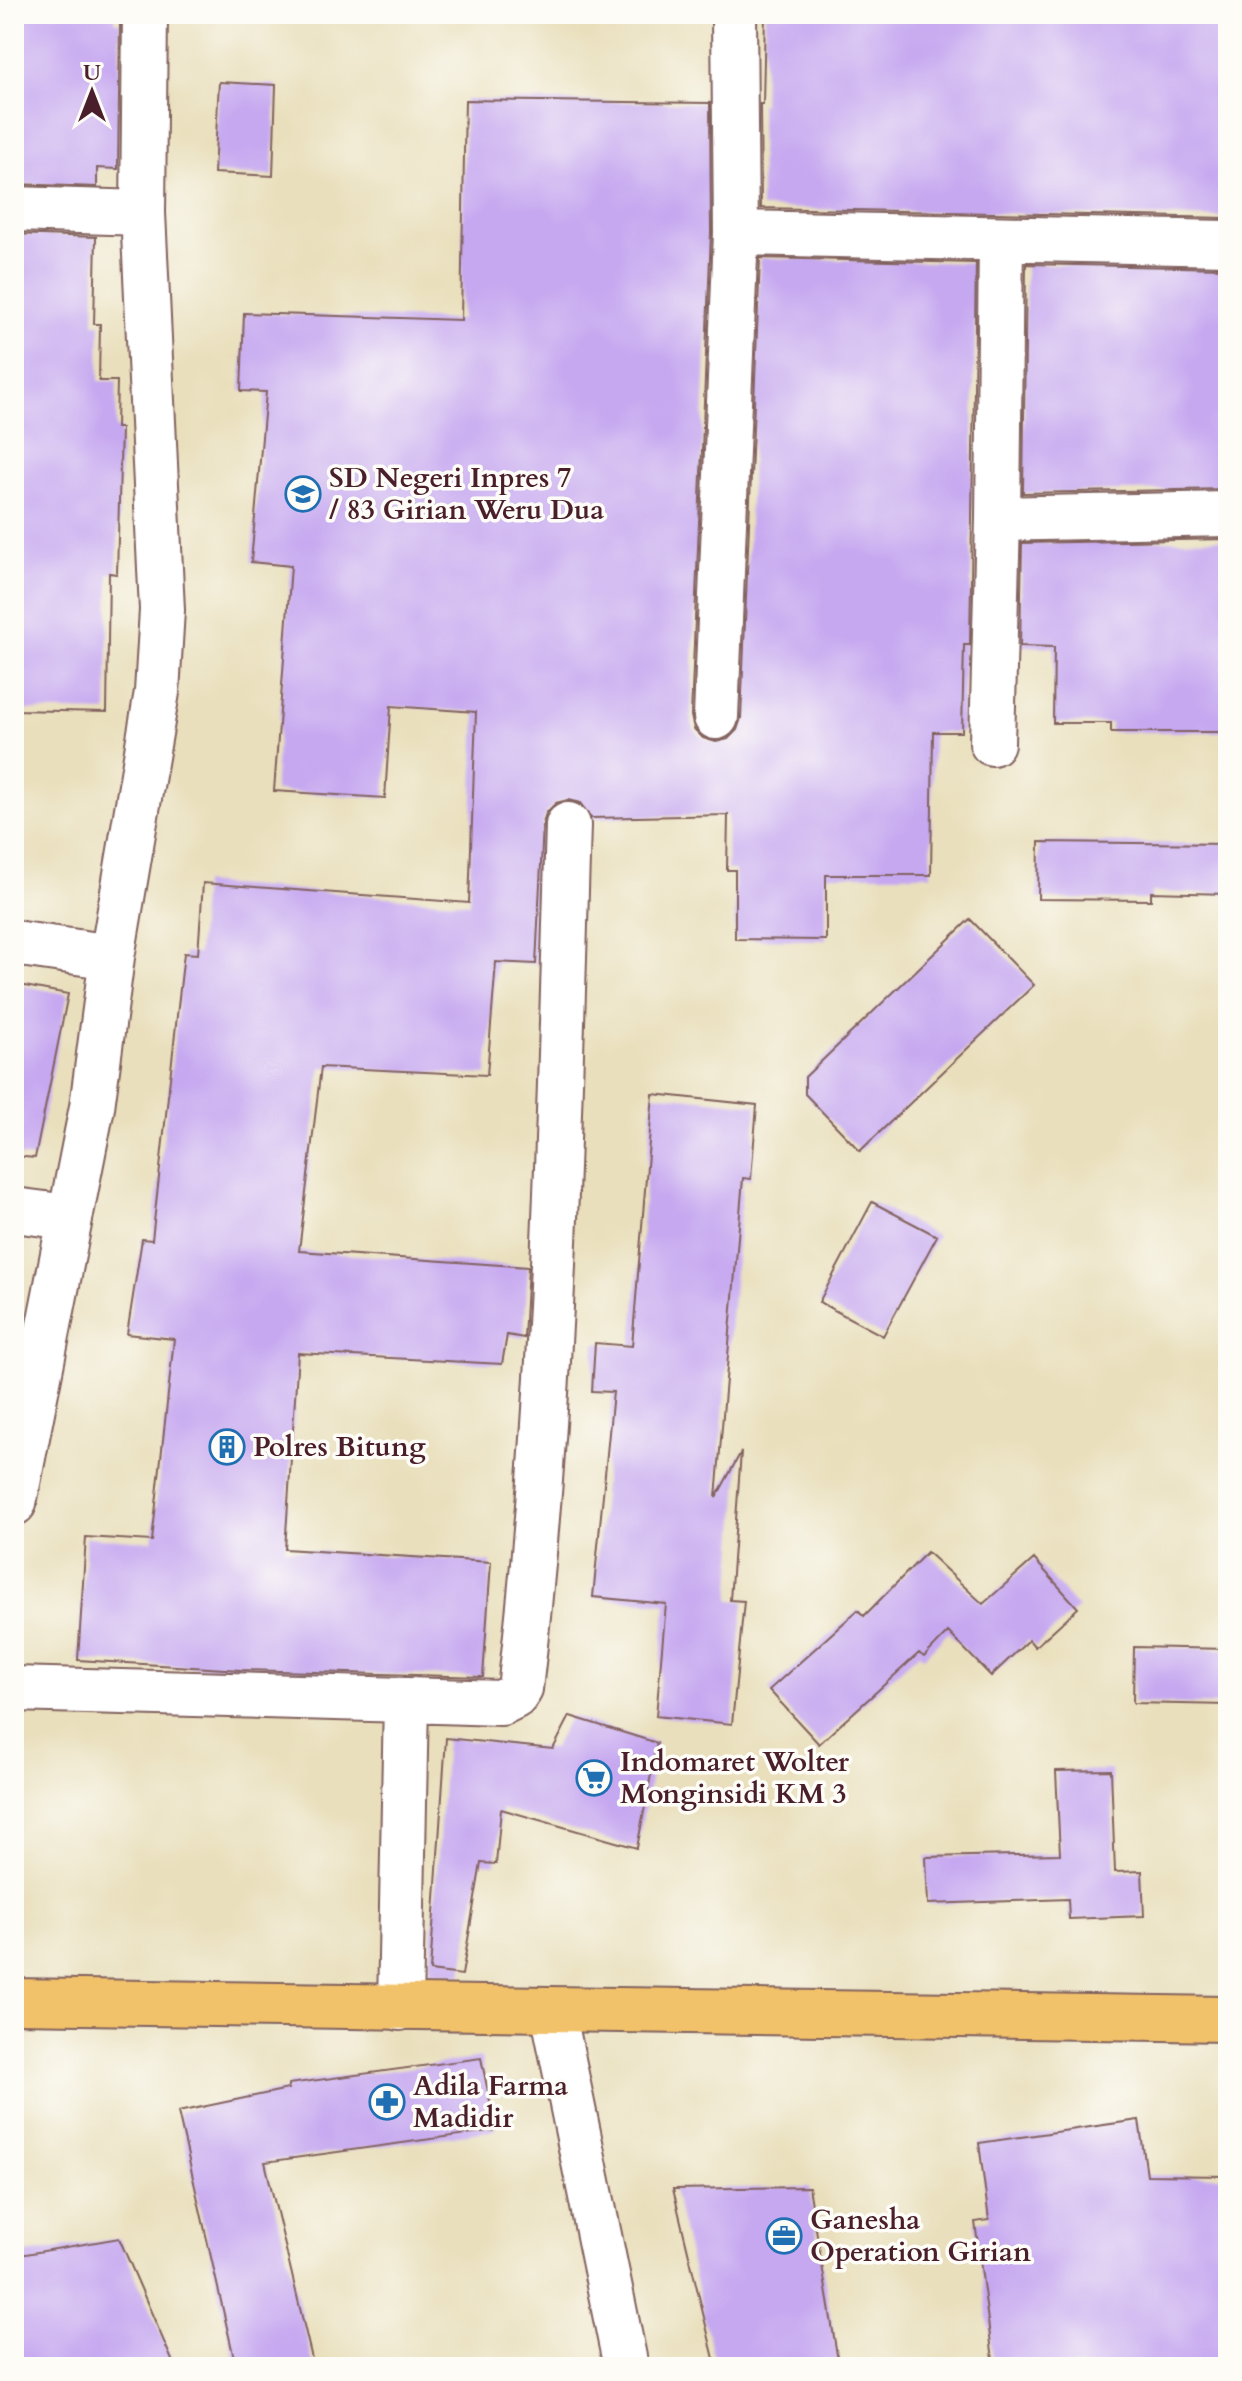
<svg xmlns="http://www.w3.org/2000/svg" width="1242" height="2381" font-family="Cardo,serif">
  <rect width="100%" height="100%" fill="#fdfcf7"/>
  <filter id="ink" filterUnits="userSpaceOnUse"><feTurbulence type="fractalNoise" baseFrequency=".0125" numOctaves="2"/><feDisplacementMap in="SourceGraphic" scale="16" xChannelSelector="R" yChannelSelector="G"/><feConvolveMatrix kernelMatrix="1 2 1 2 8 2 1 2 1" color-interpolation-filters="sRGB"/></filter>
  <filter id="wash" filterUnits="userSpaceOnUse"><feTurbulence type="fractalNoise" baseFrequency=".006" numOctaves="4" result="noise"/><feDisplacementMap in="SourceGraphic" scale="32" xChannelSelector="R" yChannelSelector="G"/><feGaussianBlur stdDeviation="1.8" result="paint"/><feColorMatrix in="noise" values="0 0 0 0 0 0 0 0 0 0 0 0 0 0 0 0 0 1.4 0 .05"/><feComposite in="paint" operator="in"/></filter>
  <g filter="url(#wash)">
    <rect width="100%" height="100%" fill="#e9dfbc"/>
    <g id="blocks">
      <path fill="#c6a8f0" d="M14,14H115V22H120L118,169L97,168V187L14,184Z
        M765,14H1228V218L761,208L760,104H763Z
        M219,82L276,85L273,176L214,173Z
        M465,100L710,103L711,233L691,716L694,729L703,738L716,742L728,739L737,730L741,718L760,258L976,263L970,645H964L962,732H933L931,875H826V940L735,939V870H727L728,815L591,818L580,803L568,800L556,803L546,813L543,824L536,964L496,962L487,1075L321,1067L299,1251L528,1267L524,1338L507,1335L502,1364L298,1353L285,1549L491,1562L483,1677L241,1670L78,1660L86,1537L152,1541L174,1339L127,1334L142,1239L152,1240L184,953L198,954L203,883L469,903L476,712L391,706L385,798L274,791L291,566L251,562L266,392L241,391L244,313L461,320Z
        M14,234L96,237L94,324H100L99,381H117L116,428H121L117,574L109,573L107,712L14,710Z
        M1026,264L1228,268V489L1023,493Z
        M1228,539V732H1111V723H1053L1054,647L1020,646L1022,543Z
        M1039,842L1228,844V894L1151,892V900L1038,899Z
        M970,919L1034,985L860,1151L805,1094V1077Z
        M14,984L68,994L35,1158L14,1156Z
        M653,1094L757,1105L751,1179L743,1178L716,1498L741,1452L730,1600L744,1601L732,1724L656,1716L666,1604L593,1597L613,1392L592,1391L595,1343L632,1346Z
        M872,1202L937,1236L883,1336L819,1302Z
        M927,1552L983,1604L1034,1559L1078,1608L1035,1647L1029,1640L991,1676L948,1632L924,1657L919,1653L819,1744L769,1690L858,1610L864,1616Z
        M1134,1647L1228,1649V1705L1133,1703Z
        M570,1716L657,1743L637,1848L501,1809L496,1864L481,1863L462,1975L430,1971L446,1738L553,1749Z
        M1111,1770L1115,1872L1142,1871L1144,1916L1069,1919L1068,1899L928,1904L926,1857L1060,1854L1056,1771Z
        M481,2058L496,2130L265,2162L314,2367H236L178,2112L288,2089V2084Z
        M1139,2120L1147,2175L1228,2176V2367H994L975,2222L989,2220L979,2143Z
        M809,2187L839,2367H716L673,2189Z
        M119,2238L175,2367H14V2256Z"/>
    </g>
  </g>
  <g filter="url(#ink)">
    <use href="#blocks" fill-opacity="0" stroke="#82625e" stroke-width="2"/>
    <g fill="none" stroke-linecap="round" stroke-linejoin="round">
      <defs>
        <path id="minor" d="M14,209L143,213
          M736,233L1228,243
          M1001,239L998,519L1228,514
          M716,717L736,233L734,14
          M992,743L998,519
          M14,943L112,957
          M14,1210L68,1217
          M14,1503L92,1107L112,957L157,692L162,610L143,213L145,14
          M14,1689L406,1700
          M400,2008L406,1700L501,1703L515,1696L520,1689C554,1402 559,1113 568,825
          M553,2011L626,2367"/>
        <path id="highway" d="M14,2001L1228,2019"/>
      </defs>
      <use href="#minor" stroke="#82625e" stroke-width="48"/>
      <use href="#highway" stroke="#82625e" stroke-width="48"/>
      <use href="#minor" stroke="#fff" stroke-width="44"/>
      <use href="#highway" stroke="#f2c26a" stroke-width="44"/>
    </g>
  </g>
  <defs>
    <symbol id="school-ring" viewBox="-11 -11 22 22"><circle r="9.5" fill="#fdfcf7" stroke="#1f6fb2" stroke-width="1.5"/><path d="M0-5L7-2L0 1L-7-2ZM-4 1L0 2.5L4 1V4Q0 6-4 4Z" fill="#1f6fb2"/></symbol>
    <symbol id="building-ring" viewBox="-11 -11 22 22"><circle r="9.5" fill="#fdfcf7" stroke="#1f6fb2" stroke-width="1.5"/><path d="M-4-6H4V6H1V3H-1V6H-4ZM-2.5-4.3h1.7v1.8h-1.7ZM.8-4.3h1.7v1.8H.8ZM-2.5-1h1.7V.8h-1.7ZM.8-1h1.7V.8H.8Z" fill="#1f6fb2"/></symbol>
    <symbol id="supermarket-ring" viewBox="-11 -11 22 22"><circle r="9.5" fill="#fdfcf7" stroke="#1f6fb2" stroke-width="1.5"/><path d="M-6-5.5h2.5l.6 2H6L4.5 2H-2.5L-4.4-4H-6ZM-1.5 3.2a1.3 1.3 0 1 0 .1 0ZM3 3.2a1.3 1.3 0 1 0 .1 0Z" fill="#1f6fb2"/></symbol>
    <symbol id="pharmacy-ring" viewBox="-11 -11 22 22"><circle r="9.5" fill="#fdfcf7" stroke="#1f6fb2" stroke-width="1.5"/><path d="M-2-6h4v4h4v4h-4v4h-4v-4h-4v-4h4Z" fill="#1f6fb2"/></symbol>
    <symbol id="office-ring" viewBox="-11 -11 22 22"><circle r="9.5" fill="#fdfcf7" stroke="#1f6fb2" stroke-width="1.5"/><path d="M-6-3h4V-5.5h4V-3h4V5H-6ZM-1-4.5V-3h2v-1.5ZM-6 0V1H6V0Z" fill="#1f6fb2"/></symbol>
  </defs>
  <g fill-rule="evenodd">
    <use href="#school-ring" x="283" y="474" width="40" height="40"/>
    <use href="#building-ring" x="207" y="1427" width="40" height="40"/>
    <use href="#supermarket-ring" x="574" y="1758" width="40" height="40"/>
    <use href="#pharmacy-ring" x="367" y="2082" width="40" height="40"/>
    <use href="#office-ring" x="764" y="2216" width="40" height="40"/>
  </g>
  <g text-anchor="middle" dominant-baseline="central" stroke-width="7" stroke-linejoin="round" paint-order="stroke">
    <g font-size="28" font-weight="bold" fill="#4a1f2b" stroke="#fdfcf7" text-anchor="start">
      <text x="329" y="478">SD Negeri Inpres 7<tspan x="329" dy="32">/ 83 Girian Weru Dua</tspan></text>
      <text x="253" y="1447">Polres Bitung</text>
      <text x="620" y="1762">Indomaret Wolter<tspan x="620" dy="32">Monginsidi KM 3</tspan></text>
      <text x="413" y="2086">Adila Farma<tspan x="413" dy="32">Madidir</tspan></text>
      <text x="810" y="2220">Ganesha<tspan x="810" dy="32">Operation Girian</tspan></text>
    </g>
  </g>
  <rect width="1242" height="2381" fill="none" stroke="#fdfcf7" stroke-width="48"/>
  <g transform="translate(92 92)" stroke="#fdfcf7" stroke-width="6" paint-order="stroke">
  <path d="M0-6L14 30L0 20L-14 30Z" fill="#4a1f2b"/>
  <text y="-12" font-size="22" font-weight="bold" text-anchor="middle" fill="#4a1f2b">U</text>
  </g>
</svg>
